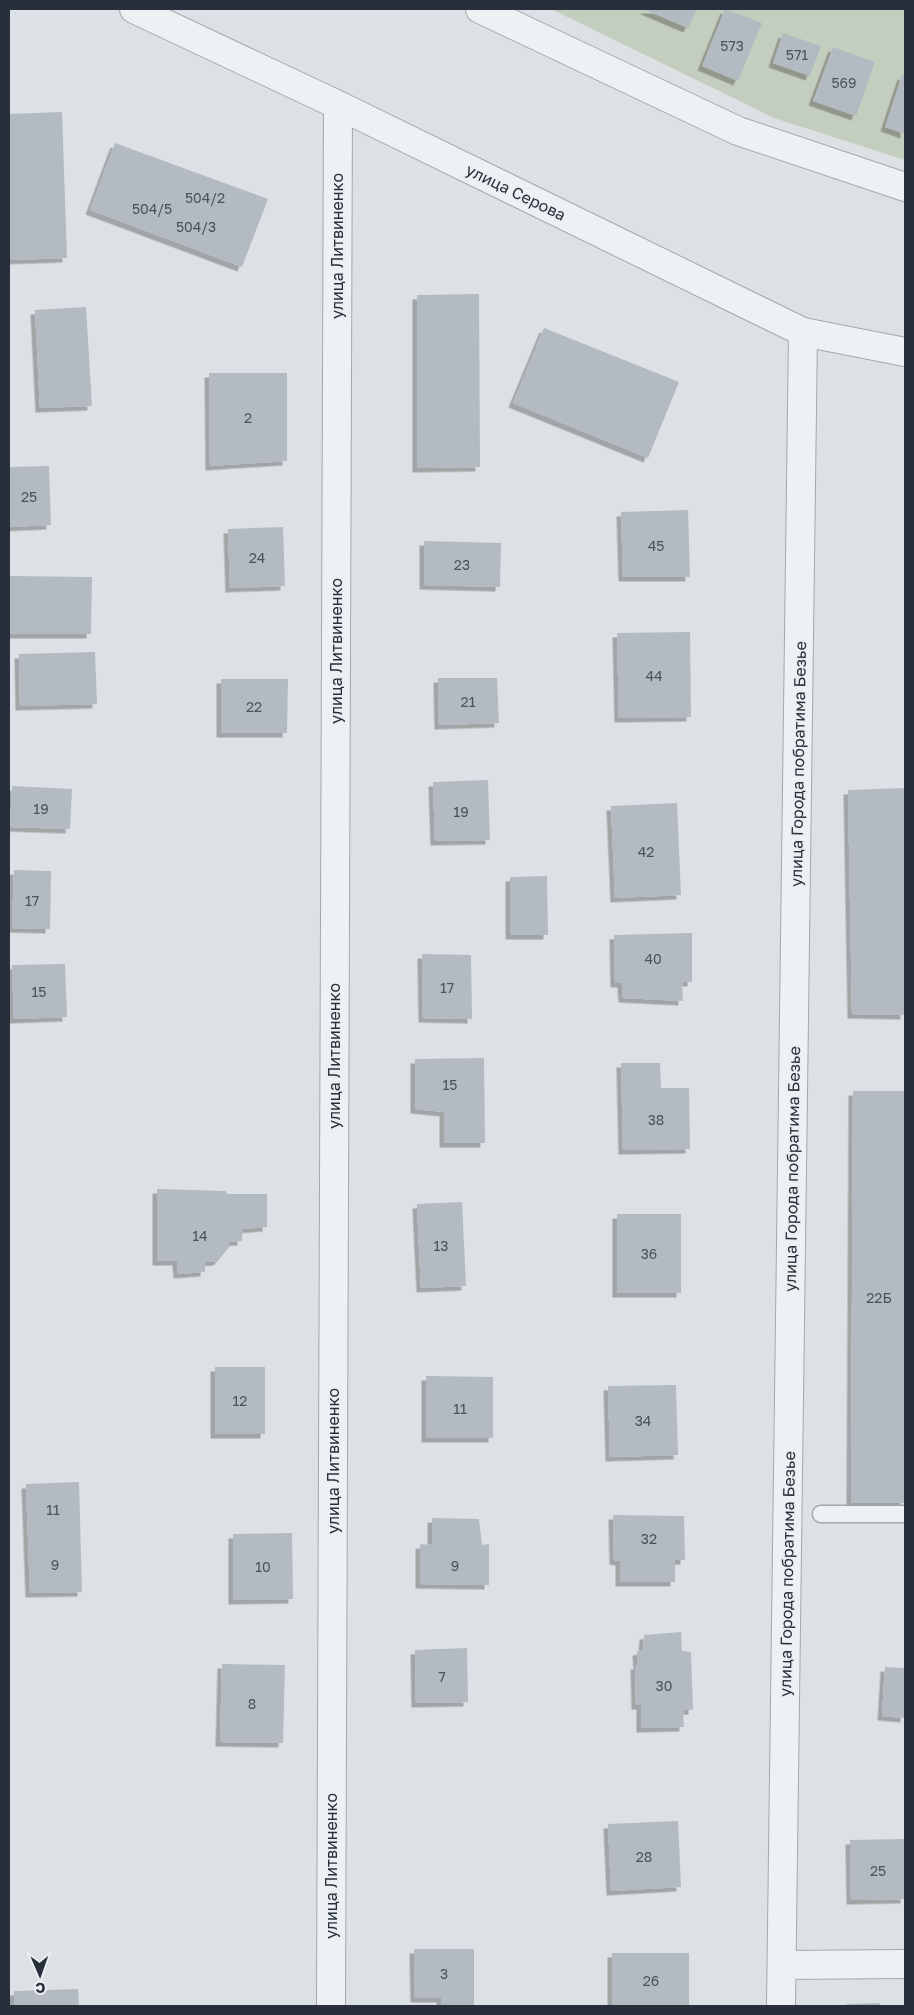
<svg xmlns="http://www.w3.org/2000/svg" width="914" height="2015" font-family="'Golos Text',sans-serif">
  <defs>
    <filter id="shadow"><feDropShadow dx="-4.5" dy="4.5" stdDeviation="0" flood-color="#0004"/></filter>
  </defs>
  <rect width="100%" height="100%" fill="#dce1e5"/>
  <path fill="#c4cebe" d="M551,9H905V160L774,118Z"/>
  <path fill="#b4bac1" filter="url(#shadow)" d="M643,9H697L688,28Z
    M725,9L762,23L738,81L702,66Z
    M783,33L821,46L810,76L773,63Z
    M833,47L875,62L856,116L813,101Z
    M902,75L905,76V134L885,127Z
    M62,112L67,258L9,260V114Z
    M115,143L268,199L242,267L90,210Z
    M479,294L480,467L417,468V295Z
    M86,307L92,406L40,408L35,310Z
    M544,328L679,382L648,458L513,403Z
    M209,373H287V461L210,466Z
    M49,466L51,525L9,527V467Z
    M688,510L690,577H623L621,512Z
    M283,527L285,586L230,588L228,529Z
    M424,541L501,543L500,587L424,585Z
    M9,576L92,577L91,634H9Z
    M690,632L691,717L619,718L617,633Z
    M95,652L97,704L20,706L19,654Z
    M438,678H497L499,723L439,725Z
    M221,679H288L287,733H221Z
    M488,780L490,840L435,841L433,782Z
    M12,786L72,789L70,829L10,827Z
    M905,788V1015L852,1014L848,790Z
    M677,803L681,895L615,898L611,806Z
    M14,870L51,871L50,929L12,928Z
    M547,876L548,935H510V877Z
    M692,933V982H682L683,1001L623,998L622,983H615L614,935Z
    M422,954L471,955L472,1019L423,1018Z
    M65,964L67,1017L14,1019L12,965Z
    M484,1058L485,1143H444V1112L415,1109V1059Z
    M621,1063H660L661,1088H689L690,1149L623,1150Z
    M853,1091H905V1503H851Z
    M157,1189L226,1191L227,1194H267V1227L242,1229V1241L229,1242V1247L218,1261L205,1262V1272L178,1274L177,1261H157Z
    M462,1202L466,1286L421,1288L417,1204Z
    M617,1214H681V1293H617Z
    M215,1367H265V1434H215Z
    M426,1376L493,1377V1438H426Z
    M676,1385L678,1455L610,1457L608,1386Z
    M79,1482L82,1592L30,1593L26,1484Z
    M613,1515L684,1516L685,1560H675V1582H620V1561L614,1560Z
    M432,1518L479,1519L482,1545L489,1544V1585L420,1584V1544L432,1545Z
    M292,1533L293,1599L233,1600V1534Z
    M681,1632L682,1651L691,1652L693,1710H683L684,1727L641,1728V1705H636L635,1665H638L637,1651L643,1650L644,1635Z
    M467,1648L468,1702L416,1703L415,1650Z
    M222,1664L285,1665L283,1743L220,1742Z
    M885,1667L905,1668V1718L882,1716Z
    M678,1821L681,1887L611,1891L608,1824Z
    M905,1839V1899L851,1900L850,1840Z
    M414,1949H474V2006H441V1998H415Z
    M612,1953H689V2006H612Z
    M78,1989L79,2006H14V1991Z
    M880,2003V2006H847V2004Z"/>
  <g fill="none" stroke-linecap="round" stroke-linejoin="round">
    <defs>
      <path id="lane" d="M821,1514H905"/>
      <path id="street" d="M134,9L338,105L803,332L905,352
        M480,9L738,131L905,187
        M782,1965L905,1964
        M331,2006L338,105
        M781,2006L803,332"/>
    </defs>
    <use href="#lane" stroke="#a2a8ae" stroke-width="19"/>
    <use href="#street" stroke="#a2a8ae" stroke-width="30"/>
    <use href="#lane" stroke="#eef1f4" stroke-width="16"/>
    <use href="#street" stroke="#eef1f4" stroke-width="28"/>
  </g>
  <g text-anchor="middle" dominant-baseline="central" stroke-width="4" stroke-linejoin="round" paint-order="stroke">
    <g font-size="14" fill="#4a525c">
      <text x="732" y="45">573</text>
      <text x="797" y="54">571</text>
      <text x="844" y="82">569</text>
      <text x="205" y="197">504/2</text>
      <text x="152" y="208">504/5</text>
      <text x="196" y="226">504/3</text>
      <text x="248" y="417">2</text>
      <text x="29" y="496">25</text>
      <text x="656" y="545">45</text>
      <text x="257" y="557">24</text>
      <text x="462" y="564">23</text>
      <text x="654" y="675">44</text>
      <text x="468" y="701">21</text>
      <text x="254" y="706">22</text>
      <text x="41" y="808">19</text>
      <text x="461" y="811">19</text>
      <text x="646" y="851">42</text>
      <text x="32" y="900">17</text>
      <text x="653" y="958">40</text>
      <text x="447" y="987">17</text>
      <text x="39" y="991">15</text>
      <text x="450" y="1084">15</text>
      <text x="656" y="1119">38</text>
      <text x="200" y="1235">14</text>
      <text x="441" y="1245">13</text>
      <text x="649" y="1253">36</text>
      <text x="879" y="1297">22Б</text>
      <text x="240" y="1400">12</text>
      <text x="460" y="1408">11</text>
      <text x="643" y="1420">34</text>
      <text x="53" y="1509">11</text>
      <text x="649" y="1538">32</text>
      <text x="55" y="1564">9</text>
      <text x="455" y="1565">9</text>
      <text x="263" y="1566">10</text>
      <text x="442" y="1676">7</text>
      <text x="664" y="1685">30</text>
      <text x="252" y="1703">8</text>
      <text x="644" y="1856">28</text>
      <text x="878" y="1870">25</text>
      <text x="444" y="1973">3</text>
      <text x="651" y="1980">26</text>
    </g>
    <g font-size="16" fill="#27303a" stroke="#ebeff3">
      <text transform="translate(516 192) rotate(26)">улица Серова</text>
      <text transform="translate(337 246) rotate(-90)">улица Литвиненко</text>
      <text transform="translate(336 651) rotate(-90)">улица Литвиненко</text>
      <text transform="translate(798 764) rotate(-89)">улица Города побратима Безье</text>
      <text transform="translate(334 1056) rotate(-90)">улица Литвиненко</text>
      <text transform="translate(792 1169) rotate(-89)">улица Города побратима Безье</text>
      <text transform="translate(333 1461) rotate(-90)">улица Литвиненко</text>
      <text transform="translate(787 1574) rotate(-89)">улица Города побратима Безье</text>
      <text transform="translate(331 1866) rotate(-90)">улица Литвиненко</text>
    </g>
  </g>
  <rect width="914" height="2015" fill="none" stroke="#27303a" stroke-width="20"/>
  <g transform="translate(40 1975) rotate(178)" stroke="#ebeff3" stroke-width="4" paint-order="stroke">
  <path d="M0-4L9 19L0 12L-9 19Z" fill="#27303a"/>
  <text y="-8" font-size="14" font-weight="bold" text-anchor="middle" fill="#27303a">С</text>
  </g>
</svg>
